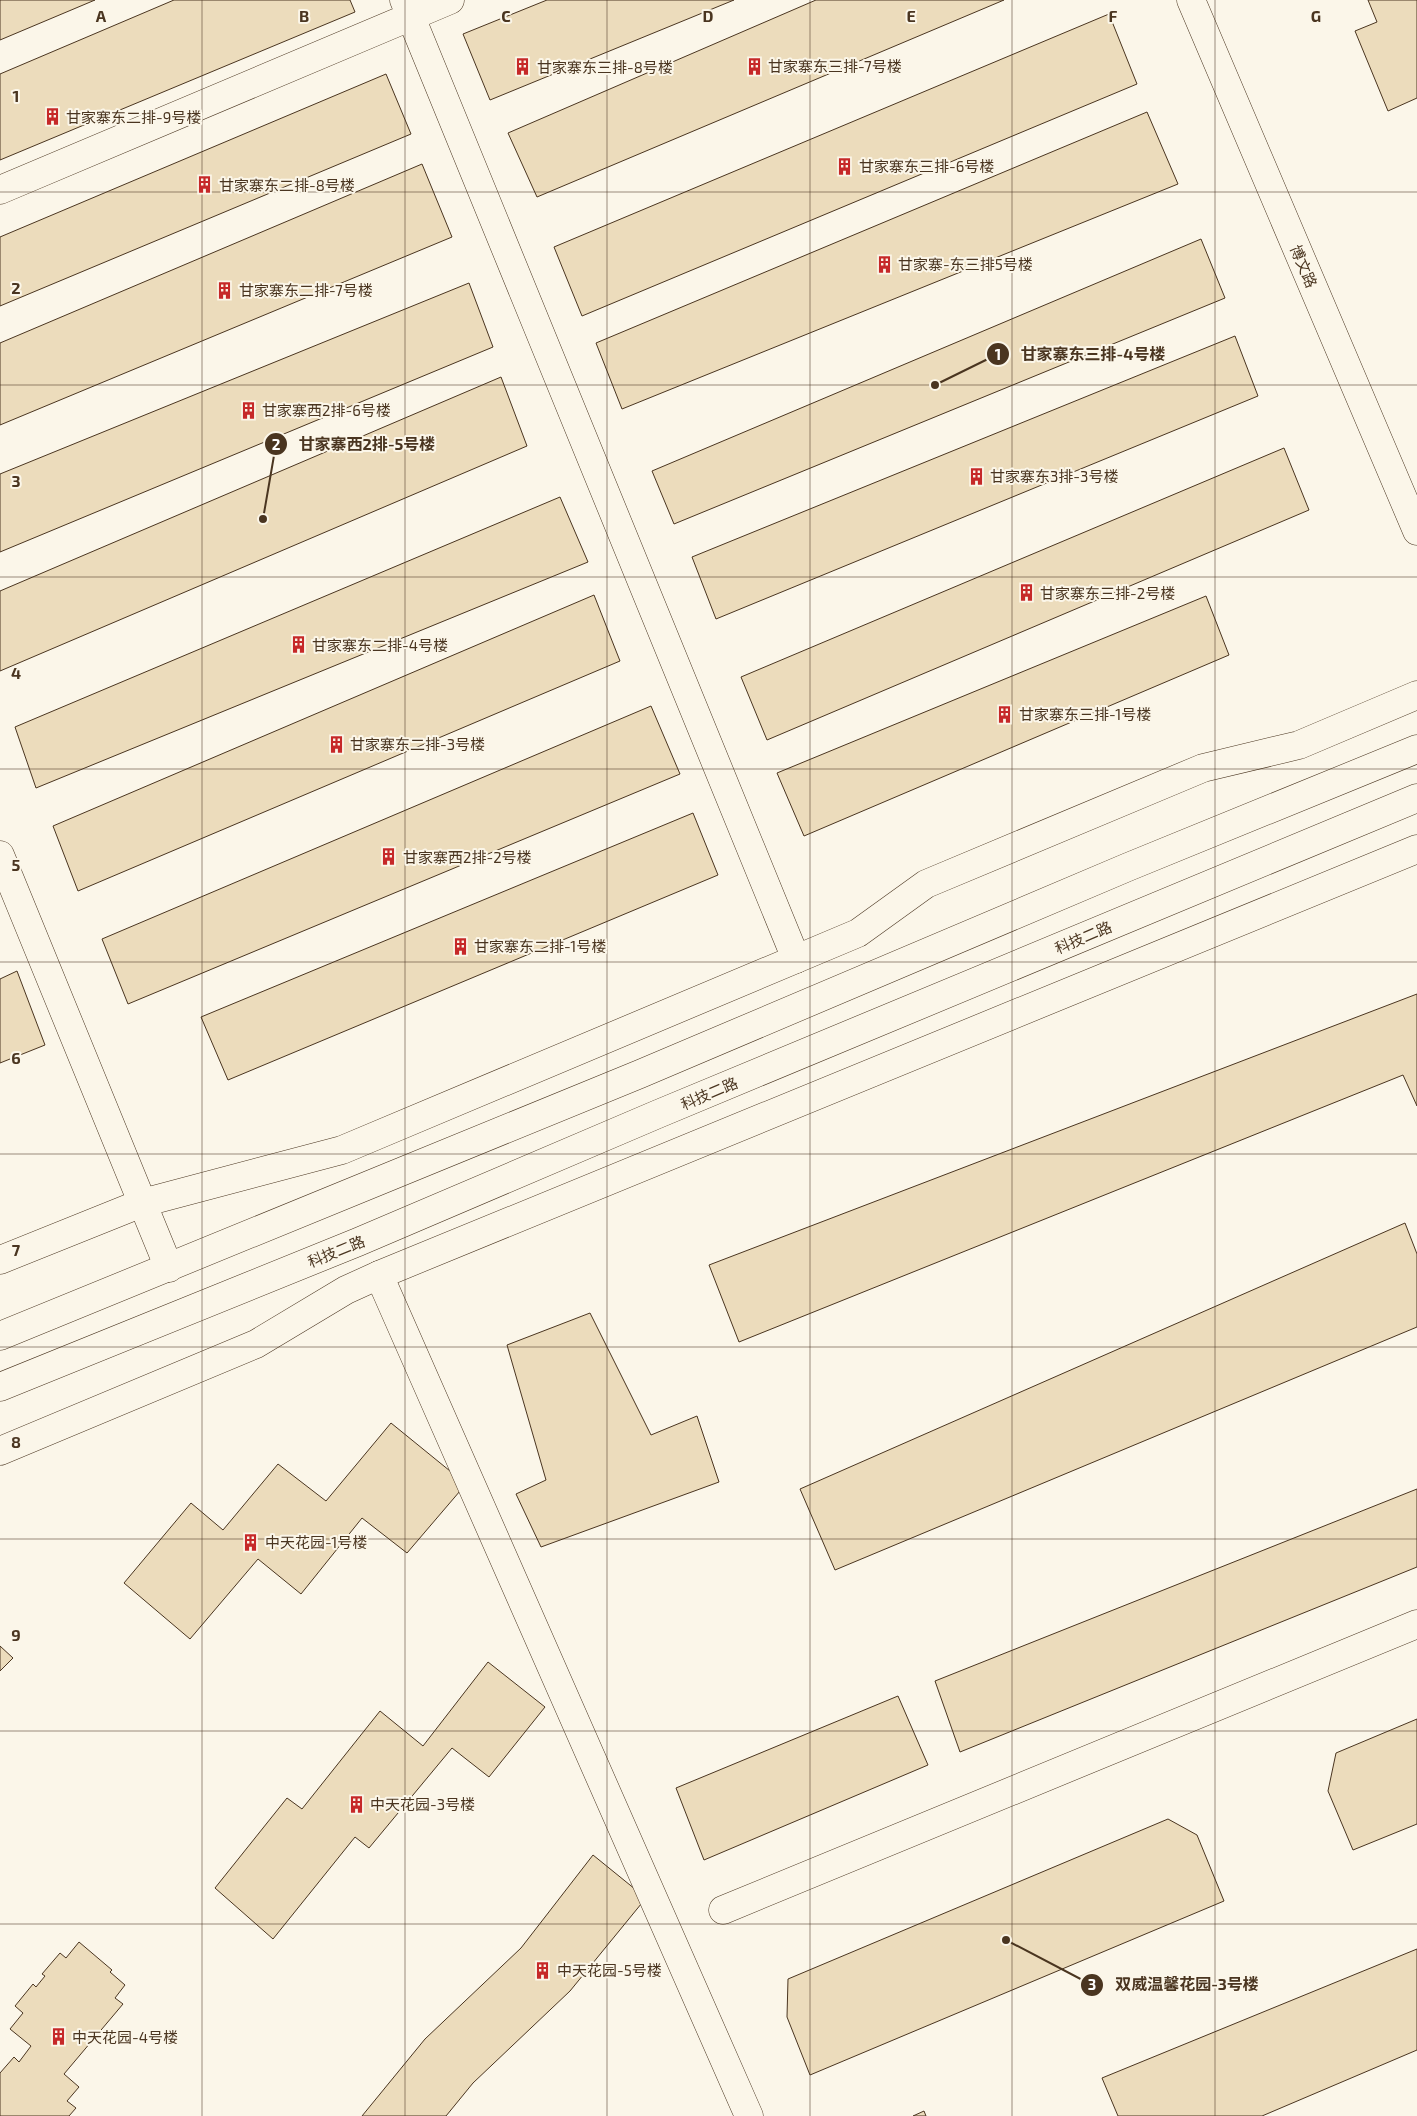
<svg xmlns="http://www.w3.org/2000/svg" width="1417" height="2116" font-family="'Exo 2','Noto Sans SC',sans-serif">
  <rect width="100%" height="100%" fill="#fbf6e9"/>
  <path fill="#ecdcbc" stroke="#4a3520" d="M0,0H95L0,40Z
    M174,0H350L355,12L0,160V74Z
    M547,0H734L490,100L463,34Z
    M816,0H1004L537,197L508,133Z
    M1368,0H1417V98L1388,111L1355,31L1377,22Z
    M1109,14L1137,84L582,316L554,247Z
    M386,74L411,134L0,306V237Z
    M1147,112L1178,184L622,409L596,343Z
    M422,164L452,237L0,425V343Z
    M1201,239L1225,298L674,524L652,471Z
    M469,283L493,347L0,552V474Z
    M1235,336L1258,396L716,619L692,557Z
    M501,377L527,446L0,671V591Z
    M1284,448L1309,510L767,740L741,677Z
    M560,497L588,562L36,788L15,727Z
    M594,595L620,661L78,891L53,826Z
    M1206,596L1229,655L804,836L777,773Z
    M651,706L680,774L128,1004L102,939Z
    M693,813L718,875L228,1080L201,1017Z
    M17,971L45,1045L0,1063V979Z
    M1417,994V1106L1403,1075L739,1342L709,1265Z
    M1405,1223L1417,1254V1327L835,1570L800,1489Z
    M590,1313L651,1435L697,1416L719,1482L541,1547L516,1494L546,1480L507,1345Z
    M391,1423L466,1484L407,1553L362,1518L301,1594L258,1559L190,1639L124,1583L191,1503L223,1530L278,1464L326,1501Z
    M1417,1489V1567L960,1752L935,1681Z
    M0,1646L13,1658L0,1671Z
    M488,1662L545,1707L489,1777L452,1748L369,1848L355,1837L273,1939L215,1888L287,1798L302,1809L380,1711L423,1746Z
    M898,1696L928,1765L704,1860L676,1788Z
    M1417,1719V1824L1353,1850L1328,1791L1336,1753Z
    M1168,1819L1197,1835L1224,1901L810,2075L787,2017L788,1979Z
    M593,1855L646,1898L570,1991L473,2083L446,2116H362L425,2039L521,1948Z
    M79,1942L112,1970L110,1972L125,1985L115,1998L123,2004L64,2074L79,2087L67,2101L76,2108L69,2116H0V2073L14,2057L19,2062L31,2046L10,2029L23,2013L15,2006L33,1984L36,1987L45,1976L42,1974L60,1953L66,1958Z
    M1417,1949V2050L1262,2116H1118L1102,2078Z
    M924,2111L926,2116H913Z"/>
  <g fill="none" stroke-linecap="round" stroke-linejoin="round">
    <defs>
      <path id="street" d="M404,0L796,959
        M0,190L450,0
        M0,855L169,1268
        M379,1275L749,2116
        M723,1910L1417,1624"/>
      <path id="secondary" d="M1191,0L1417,531
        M0,1260L142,1203L342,1150L858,933L926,884L1203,768L1299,745L1417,695
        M0,1336L640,1074L1128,867L1417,749
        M0,1387L358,1242L658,1114L1417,798
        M0,1451L256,1344L346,1290L379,1275L1417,849"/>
    </defs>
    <use href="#street" stroke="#4a3520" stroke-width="29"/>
    <use href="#secondary" stroke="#4a3520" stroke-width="29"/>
    <use href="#street" stroke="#fbf6e9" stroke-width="28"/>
    <use href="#secondary" stroke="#fbf6e9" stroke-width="28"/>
  </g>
  <path fill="none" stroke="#4a3520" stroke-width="1" stroke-opacity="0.55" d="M202,0V2116M405,0V2116M607,0V2116M810,0V2116M1012,0V2116M1215,0V2116M0,192H1417M0,385H1417M0,577H1417M0,769H1417M0,962H1417M0,1154H1417M0,1347H1417M0,1539H1417M0,1731H1417M0,1924H1417"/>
  <defs>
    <symbol id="building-bare" viewBox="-9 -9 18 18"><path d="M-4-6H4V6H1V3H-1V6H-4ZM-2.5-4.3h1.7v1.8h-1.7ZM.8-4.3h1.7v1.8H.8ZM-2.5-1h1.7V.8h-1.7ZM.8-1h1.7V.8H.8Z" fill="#c62828" stroke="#fbf6e9" stroke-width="2.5" paint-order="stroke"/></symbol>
  </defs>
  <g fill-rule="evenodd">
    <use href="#building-bare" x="742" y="54" width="25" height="25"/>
    <use href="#building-bare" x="510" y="54" width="25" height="25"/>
    <use href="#building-bare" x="40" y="104" width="25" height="25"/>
    <use href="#building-bare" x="832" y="154" width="25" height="25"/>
    <use href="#building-bare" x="192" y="172" width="25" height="25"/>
    <use href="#building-bare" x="872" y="252" width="25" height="25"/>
    <use href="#building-bare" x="212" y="278" width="25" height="25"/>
    <use href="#building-bare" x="236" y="398" width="25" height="25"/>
    <use href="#building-bare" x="964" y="464" width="25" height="25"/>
    <use href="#building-bare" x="1014" y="580" width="25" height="25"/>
    <use href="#building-bare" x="286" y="632" width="25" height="25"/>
    <use href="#building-bare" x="992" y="702" width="25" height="25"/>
    <use href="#building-bare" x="324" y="732" width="25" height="25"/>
    <use href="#building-bare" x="376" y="844" width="25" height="25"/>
    <use href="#building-bare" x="448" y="934" width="25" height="25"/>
    <use href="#building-bare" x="238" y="1530" width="25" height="25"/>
    <use href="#building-bare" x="344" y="1792" width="25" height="25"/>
    <use href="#building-bare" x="530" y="1958" width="25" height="25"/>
    <use href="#building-bare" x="46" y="2024" width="25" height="25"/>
  </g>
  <g text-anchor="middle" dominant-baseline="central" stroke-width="4" stroke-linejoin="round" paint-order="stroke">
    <g font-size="15" fill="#4a3520" stroke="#fbf6e9" text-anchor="start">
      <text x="768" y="66">甘家寨东三排-7号楼</text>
      <text x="537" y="67">甘家寨东三排-8号楼</text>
      <text x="66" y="117">甘家寨东二排-9号楼</text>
      <text x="859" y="166">甘家寨东三排-6号楼</text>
      <text x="219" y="185">甘家寨东二排-8号楼</text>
      <text x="898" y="264">甘家寨-东三排5号楼</text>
      <text x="239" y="290">甘家寨东二排-7号楼</text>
      <text x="262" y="410">甘家寨西2排-6号楼</text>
      <text x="990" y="476">甘家寨东3排-3号楼</text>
      <text x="1040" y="593">甘家寨东三排-2号楼</text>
      <text x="312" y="645">甘家寨东二排-4号楼</text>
      <text x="1019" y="714">甘家寨东三排-1号楼</text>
      <text x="350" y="744">甘家寨东二排-3号楼</text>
      <text x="403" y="857">甘家寨西2排-2号楼</text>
      <text x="474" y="946">甘家寨东二排-1号楼</text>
      <text x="265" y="1542">中天花园-1号楼</text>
      <text x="370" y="1804">中天花园-3号楼</text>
      <text x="557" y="1970">中天花园-5号楼</text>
      <text x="72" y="2037">中天花园-4号楼</text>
    </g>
    <g font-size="15" fill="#4a3520" stroke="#fbf6e9">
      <text transform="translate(1304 266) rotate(67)">博文路</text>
      <text transform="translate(1083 937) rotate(-23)">科技二路</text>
      <text transform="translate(709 1093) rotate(-23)">科技二路</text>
      <text transform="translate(336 1251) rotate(-22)">科技二路</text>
    </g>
  </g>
  <g font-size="16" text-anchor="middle" font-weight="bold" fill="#4a3520" stroke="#fbf6e9" stroke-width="4" stroke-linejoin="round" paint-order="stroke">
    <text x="101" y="22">A</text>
    <text x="304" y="22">B</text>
    <text x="506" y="22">C</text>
    <text x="708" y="22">D</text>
    <text x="911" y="22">E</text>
    <text x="1113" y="22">F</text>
    <text x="1316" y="22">G</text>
    <text x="16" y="102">1</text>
    <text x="16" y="294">2</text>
    <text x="16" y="487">3</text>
    <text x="16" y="679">4</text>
    <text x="16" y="871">5</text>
    <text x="16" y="1064">6</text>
    <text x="16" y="1256">7</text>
    <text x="16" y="1448">8</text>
    <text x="16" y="1641">9</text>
  </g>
  <path fill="none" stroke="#4a3520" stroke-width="2" d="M935 385L998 354M263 519L276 444M1006 1940L1092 1985"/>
  <g fill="#4a3520" stroke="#fbf6e9" stroke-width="2">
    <circle cx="935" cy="385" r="5"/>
    <circle cx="263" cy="519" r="5"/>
    <circle cx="1006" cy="1940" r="5"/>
    <circle cx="998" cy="354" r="12"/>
    <circle cx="276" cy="444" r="12"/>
    <circle cx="1092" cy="1985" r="12"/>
  </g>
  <g font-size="15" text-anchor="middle" font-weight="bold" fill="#fff">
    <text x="998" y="360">1</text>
    <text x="276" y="450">2</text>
    <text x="1092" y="1990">3</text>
  </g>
  <g font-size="16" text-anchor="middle" font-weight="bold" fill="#4a3520" stroke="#fbf6e9" stroke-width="4" stroke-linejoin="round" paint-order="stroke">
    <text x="1093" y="360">甘家寨东三排-4号楼</text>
    <text x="367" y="450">甘家寨西2排-5号楼</text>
    <text x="1187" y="1990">双威温馨花园-3号楼</text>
  </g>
</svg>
